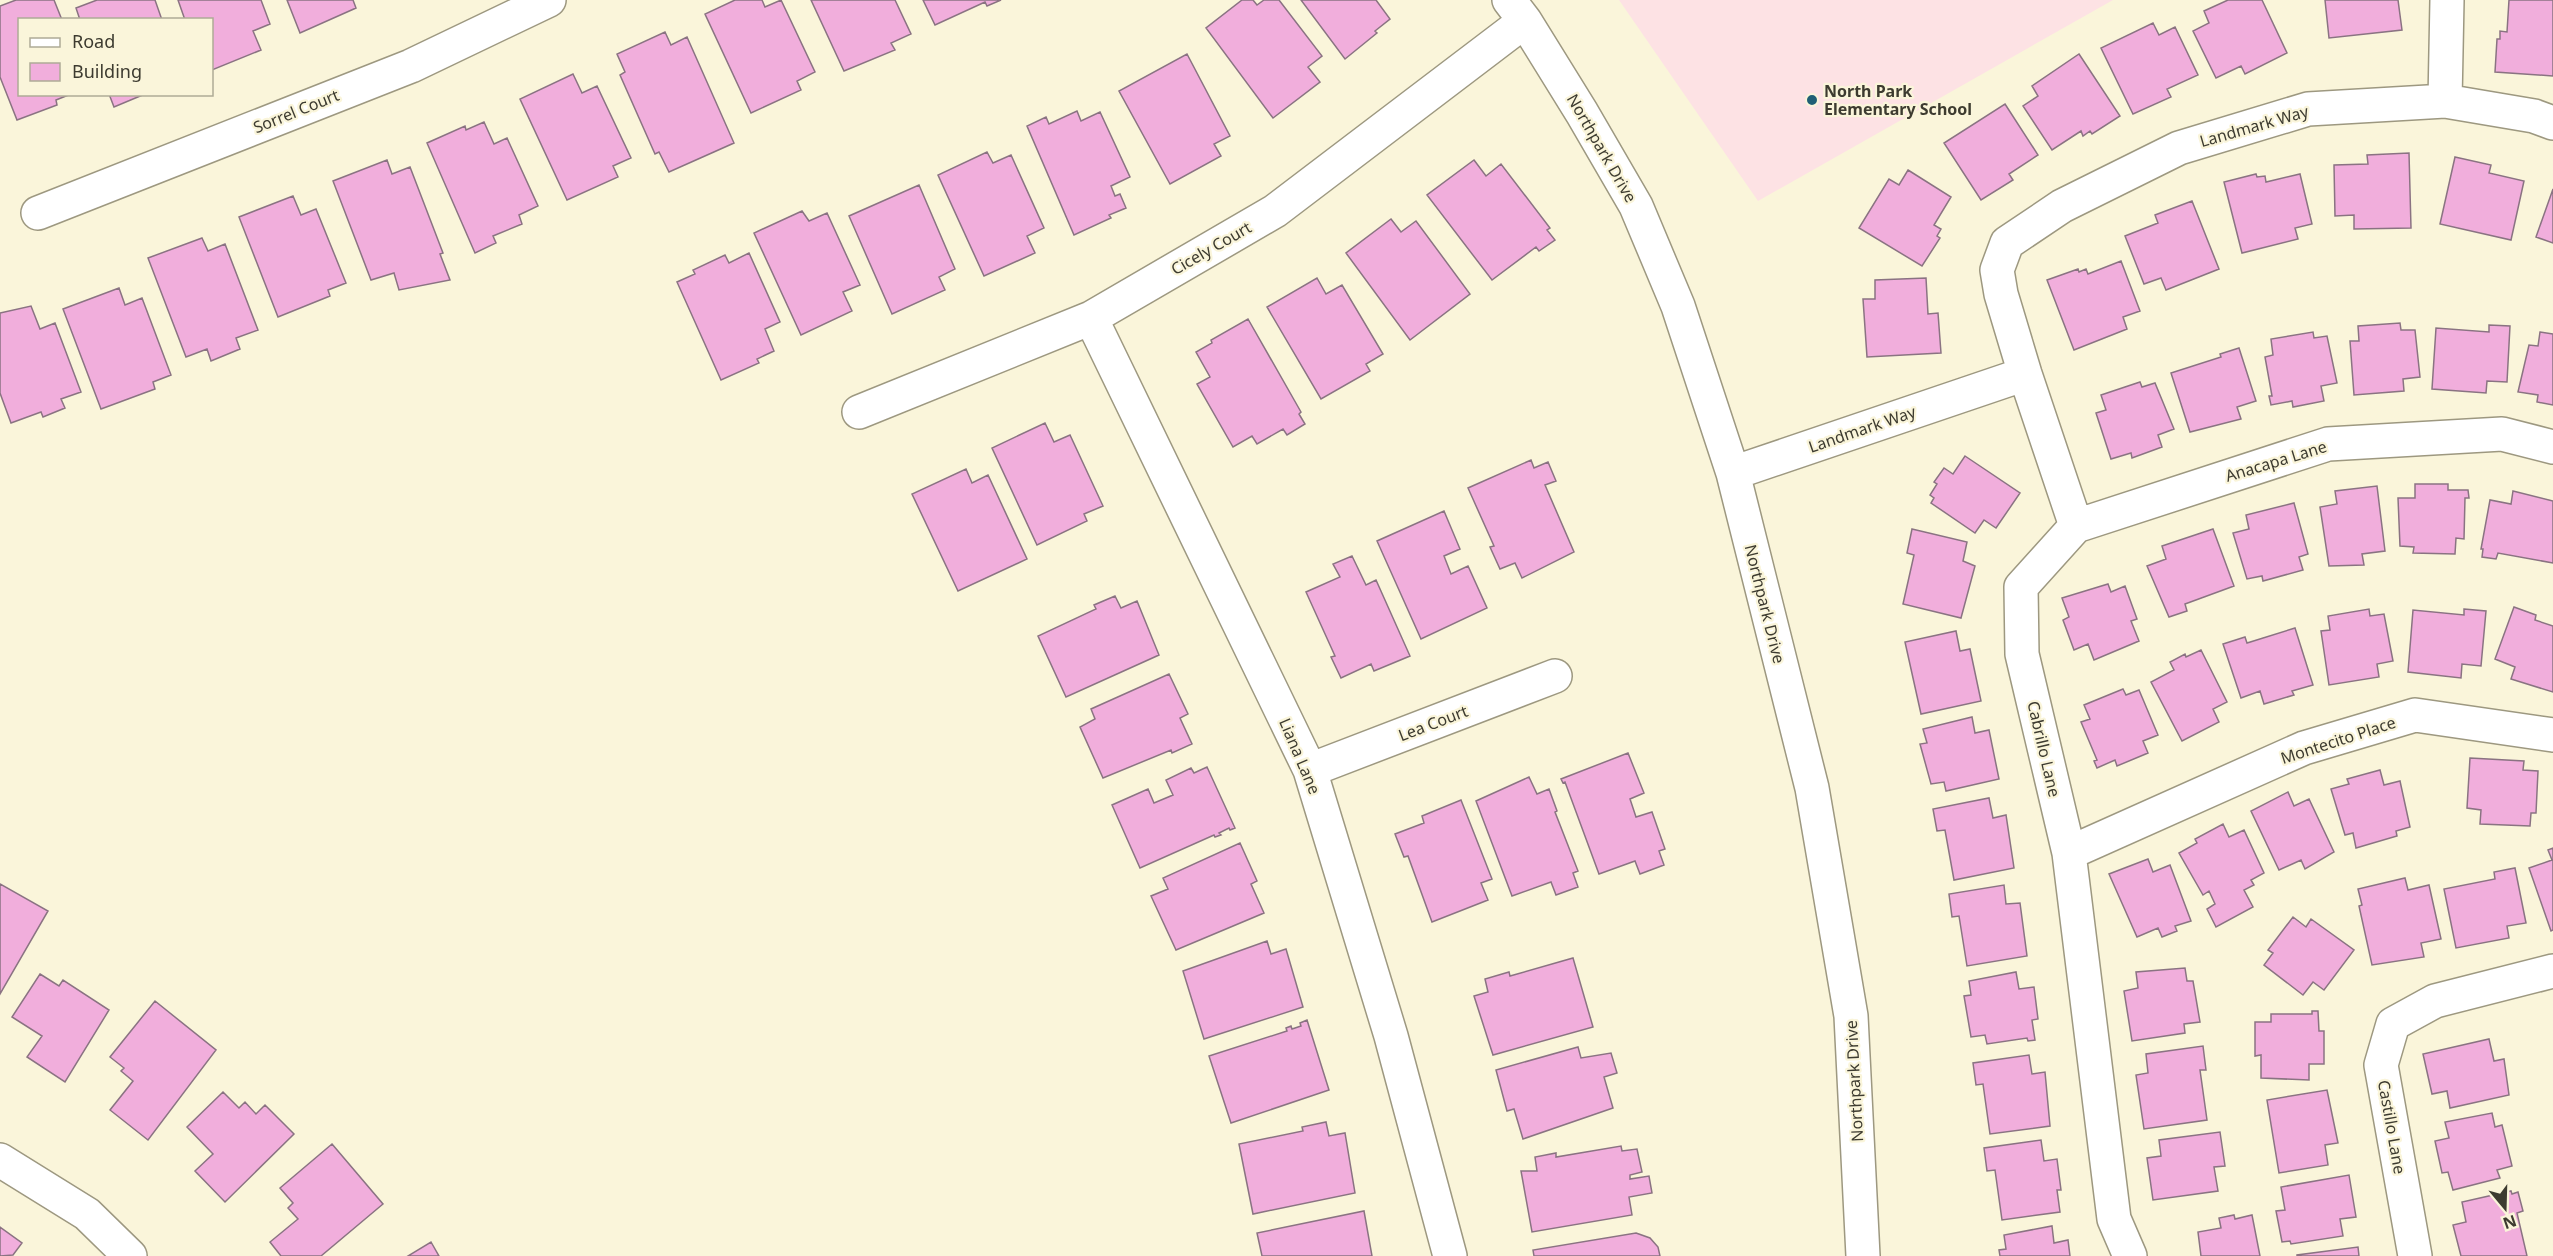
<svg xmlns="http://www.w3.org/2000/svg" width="2553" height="1256" font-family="'Noto Sans',sans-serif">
  <rect width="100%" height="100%" fill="#faf5da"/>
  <path fill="#fde2e4" d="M1619,0H2113L1758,201Z"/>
  <path fill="#f1aedc" stroke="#8a7382" stroke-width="1.5" d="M16,0H54L62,20H20V94H71L56,100L57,105L17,120L0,77V6Z
    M97,0H155L162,20H80L76,8Z
    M178,0H261L270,24L253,31L261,50L212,70V20H185Z
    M287,0H353L356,8L300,33Z
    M735,0H762L765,7L781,0L815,72L797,81L801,90L751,113L705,14Z
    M811,0H895L911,34L891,43L895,50L844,71Z
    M923,0H1001L987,6L985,2L935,25Z
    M1242,0H1253L1257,5L1264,0H1279L1322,56L1308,67L1320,82L1273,118L1206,28Z
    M1301,0H1376L1390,19L1375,31L1377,33L1345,59Z
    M2228,0H2262L2287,53L2245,74L2241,66L2216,78L2193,31L2209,23L2204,11Z
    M2325,0H2398L2402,30L2329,38Z
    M2509,0H2553V76L2495,72L2497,39H2500V31L2507,32Z
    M2153,23L2159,35L2175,27L2198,75L2167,89L2171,97L2133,114L2101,48Z
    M665,32L671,45L687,37L734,143L669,172L659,152L655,154L620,75L625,72L617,54Z
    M1187,54L1230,136L1214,144L1221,156L1170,184L1119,91Z
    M2079,54L2120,116L2092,134L2090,131L2083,136L2081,131L2052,150L2023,106L2038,96L2032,86Z
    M573,74L582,93L597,86L631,158L613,166L618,177L567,200L520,99Z
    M109,94H145L114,107Z
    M2005,104L2038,155L2009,174L2013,180L1981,200L1944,143Z
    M1077,111L1081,121L1100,112L1130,177L1111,186L1115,196L1120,194L1126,208L1109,215L1111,218L1074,235L1027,126L1046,117L1049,124Z
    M484,122L494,144L507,138L538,206L519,215L522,224L493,236L496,243L475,253L427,143L465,126L466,130Z
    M987,152L993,163L1011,155L1044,228L1027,236L1035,253L984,276L938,175Z
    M2409,153L2411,228L2354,229V215L2335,216L2334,165L2368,164L2367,155Z
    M2455,157L2491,165L2489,173L2524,181L2511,240L2440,224Z
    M387,160L392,174L410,167L443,253L440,254L450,280L399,290L394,273L371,280L333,181Z
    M1474,160L1486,176L1501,164L1550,228L1547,230L1555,240L1539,251L1536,247L1492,280L1427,195Z
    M1908,170L1951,197L1934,225L1941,229L1937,236L1940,238L1922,266L1859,228L1889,179L1899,185Z
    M2256,174L2257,177L2265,176L2266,182L2300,174L2312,224L2295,228L2298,239L2242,253L2224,182Z
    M919,185L955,269L939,277L945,290L892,314L849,216Z
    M2553,189V243L2536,237Z
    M293,196L301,215L316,209L346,283L328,290L330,296L278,317L239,217Z
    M2192,201L2219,269L2166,290L2161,278L2144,284L2125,236L2158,223L2155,215Z
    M802,211L809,221L827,213L860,285L843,292L852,311L801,335L754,233Z
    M1391,219L1401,232L1416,221L1470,294L1410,340L1346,253Z
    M202,238L208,251L225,244L258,330L236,338L240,349L211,361L207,349L186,357L148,258Z
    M749,253L780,322L765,329L774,351L757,359L759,363L721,380L677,282L695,274L693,270L725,255L729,263Z
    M2121,261L2140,311L2123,317L2127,329L2074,350L2047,280L2078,269L2079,272L2086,269L2088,274Z
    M1317,278L1326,294L1342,285L1383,354L1366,364L1370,371L1321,399L1267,307Z
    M1926,278L1928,314L1938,313L1941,353L1867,357L1863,299H1875V280Z
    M119,288L125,305L142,298L171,375L153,382L155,389L101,409L63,309Z
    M31,306L40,329L55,323L81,392L61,399L65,408L43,417L41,412L11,423L0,393V313Z
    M1248,319L1301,412L1299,414L1305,424L1287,435L1283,429L1257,444L1252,436L1233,447L1197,384L1210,377L1196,352L1212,343L1211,340Z
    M2400,323L2401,330H2415L2420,377L2403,379L2404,391L2354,395L2350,341H2359L2358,326Z
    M2489,325L2510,326L2507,382L2487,381L2486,393L2432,389L2436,328L2489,332Z
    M2313,332L2314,338L2327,336L2337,383L2321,386L2324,401L2293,407L2292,401L2271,405L2269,396H2272L2265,357L2273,355L2271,339Z
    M2540,332L2553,334V405L2537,402L2538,395L2518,392L2529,345L2538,346Z
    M2239,348L2256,401L2237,407L2241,419L2190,432L2171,373L2221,357L2220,354Z
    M2140,382L2142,387L2155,383L2174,429L2158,435L2162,447L2132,458L2131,453L2111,459L2096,413L2106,410L2101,395Z
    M1045,423L1054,442L1070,435L1103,506L1084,514L1087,521L1037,545L992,448Z
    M1965,456L2020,493L1996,528L1984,520L1975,533L1931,503L1934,498L1930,495L1937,484L1934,482L1944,468L1953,474Z
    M1531,460L1534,468L1548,462L1556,481L1545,485L1574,552L1522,578L1515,563L1500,569L1490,547L1494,546L1468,488Z
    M966,469L972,483L988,475L1027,559L958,591L912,494Z
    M2415,484H2448V490H2468L2469,498H2465L2464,539L2456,538L2455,554L2413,553L2414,547L2400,546L2398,498H2415Z
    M2377,486L2385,551L2362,554L2364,565L2329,566L2320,507L2337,504L2335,491Z
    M2513,491L2553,501V563L2498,553L2496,559L2482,557L2483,549H2481L2490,500L2511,504Z
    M2294,503L2308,554L2299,557L2303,570L2263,581L2262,576L2247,579L2233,533L2249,529L2246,515Z
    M1444,511L1460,549L1444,556L1451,574L1468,566L1487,608L1421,639L1377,541Z
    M1912,529L1967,542L1963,561L1975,566L1961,618L1903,604L1914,555L1907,553Z
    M2213,529L2234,586L2185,604L2187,611L2169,617L2147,566L2166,559L2162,546Z
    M1352,556L1366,585L1376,580L1410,656L1374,671L1371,664L1341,678L1331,657L1335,656L1306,592L1340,577L1333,564Z
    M2108,584L2111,592L2125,586L2137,619L2131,621L2139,641L2094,660L2088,644L2074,650L2063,620L2069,617L2062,598Z
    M1115,596L1121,608L1137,601L1159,655L1066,697L1038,636L1096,609L1094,605Z
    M2514,607L2536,615L2535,620L2553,626V692L2511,679L2515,667L2495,659Z
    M2369,609L2370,616L2384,614L2393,661L2377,664L2379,677L2329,685L2321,631L2330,630L2328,616Z
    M2464,609L2486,611L2481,666L2462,664L2461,678L2408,672L2413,610L2464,615Z
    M2295,628L2313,685L2292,691L2294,695L2264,704L2260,691L2241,698L2223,644L2245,637L2247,643Z
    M1956,631L1960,651L1970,649L1981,701L1921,714L1905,642Z
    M2201,650L2227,702L2213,709L2219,722L2182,741L2151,682L2174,670L2170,662L2185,654L2186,657Z
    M1169,674L1188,714L1180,718L1192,744L1172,753L1171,750L1103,778L1080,727L1095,719L1091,709Z
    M2123,689L2126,695L2139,690L2158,735L2143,741L2148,753L2117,766L2115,760L2097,768L2094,761L2097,760L2081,722L2090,719L2084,705Z
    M1972,717L1975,733L1989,730L1999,779L1946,791L1944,782L1931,784L1920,744L1927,743L1923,729Z
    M1628,753L1644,793L1630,799L1636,817L1652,812L1665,849L1659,851L1664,865L1640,874L1635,861L1599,874L1565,782L1563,783L1561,779Z
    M2470,758L2524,761L2523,770L2538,771L2536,813H2531L2530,826L2480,824L2481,810L2467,808Z
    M1207,767L1235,828L1230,830L1229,828L1219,833L1221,835L1215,837L1214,835L1140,868L1112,805L1148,789L1154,803L1173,795L1166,780L1191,768L1194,773Z
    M2380,770L2384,785L2400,781L2410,827L2396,831L2397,836L2356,848L2353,833L2345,835L2331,789L2349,784L2347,779Z
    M1529,777L1537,794L1549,789L1557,811L1555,812L1578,871L1573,873L1578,887L1556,895L1551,882L1512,896L1476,801Z
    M2288,792L2294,806L2309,799L2334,852L2305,869L2301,860L2279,870L2251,811Z
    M1989,798L1993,818L2006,815L2014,868L1954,880L1945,830L1937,831L1933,809Z
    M1461,800L1492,879L1481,883L1488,900L1432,922L1408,856L1404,857L1395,834L1424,823L1422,816Z
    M2223,824L2229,837L2244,830L2264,873L2251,880L2254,885L2244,890L2253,907L2216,927L2207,909L2215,904L2209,891L2203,895L2179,853L2197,843L2195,839Z
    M1240,843L1257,881L1251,884L1264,913L1176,950L1151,896L1168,889L1163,878Z
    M2553,848V930L2551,931L2529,868L2552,860L2548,850Z
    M2148,859L2153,872L2170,865L2191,921L2175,926L2177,931L2162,937L2158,928L2137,937L2109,874Z
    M2515,868L2526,923L2507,926L2509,938L2456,948L2444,889L2495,879L2494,872Z
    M2405,878L2408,890L2429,885L2441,939L2421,943L2424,957L2372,965L2359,906L2362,905L2358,889Z
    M0,884L48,911L0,994Z
    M2004,885L2006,904L2020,903L2027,956L1967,966L1959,916L1952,917L1949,894Z
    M2293,917L2306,927L2311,919L2354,950L2324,990L2313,982L2303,995L2264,965L2273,953L2268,950Z
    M1267,941L1271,954L1286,949L1303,1007L1204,1039L1183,971Z
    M1573,958L1593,1027L1493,1055L1474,996L1488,992L1485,979L1509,972L1510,976Z
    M2185,968L2187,981H2193L2200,1022L2184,1024L2185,1033L2132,1041L2124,991L2138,988L2136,972Z
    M2016,972L2019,989L2034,987L2038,1019L2032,1020L2035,1040L2028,1041L2027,1038L1987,1044L1985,1035L1971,1037L1964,996L1971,995L1969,981Z
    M40,974L59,986L63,980L109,1010L65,1082L27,1057L42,1036L12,1017Z
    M155,1001L216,1050L148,1140L110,1110L133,1081L121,1071L124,1068L110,1057Z
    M2312,1011H2318L2319,1031H2324V1064H2309V1080L2261,1078V1055L2255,1056V1022H2271V1014H2312Z
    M1307,1020L1329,1090L1231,1123L1209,1056L1287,1031L1286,1028L1291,1026L1292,1029L1301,1026L1300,1023Z
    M2489,1039L2494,1061L2504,1059L2509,1095L2450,1108L2447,1091L2432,1094L2423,1054Z
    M2203,1046L2206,1070H2200L2207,1120L2144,1129L2136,1075L2148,1073L2146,1054Z
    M1578,1047L1581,1058L1611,1053L1617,1073L1604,1077L1613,1108L1523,1139L1514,1109L1507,1111L1496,1070Z
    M2029,1055L2032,1074L2045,1072L2050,1126L1990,1134L1983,1084L1976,1085L1973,1063Z
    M2327,1090L2338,1143L2325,1145L2328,1165L2279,1173L2267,1100Z
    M223,1092L239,1108L245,1102L256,1114L265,1105L294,1134L225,1202L195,1171L213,1154L187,1127Z
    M2492,1113L2495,1127L2502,1125L2512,1166L2497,1170L2500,1178L2453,1190L2448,1172L2442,1173L2435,1141L2449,1138L2445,1122Z
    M1326,1122L1329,1136L1345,1133L1355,1193L1253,1214L1239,1144L1303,1131L1302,1127Z
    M2220,1132L2225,1166L2214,1167L2218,1191L2153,1200L2147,1158L2161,1156L2159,1140Z
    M2041,1140L2044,1161L2057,1159L2061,1190H2057L2060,1212L2002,1220L1995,1170L1987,1171L1984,1148Z
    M332,1144L383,1204L321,1256H281L270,1242L298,1219L288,1208L293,1203L280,1188Z
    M1621,1146L1622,1151L1637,1149L1642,1172L1630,1175V1179L1649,1176L1652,1193L1629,1197L1632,1215L1532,1232L1521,1171H1537L1535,1157L1556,1153V1157Z
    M2349,1175L2356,1217L2340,1219L2343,1236L2291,1244L2290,1241L2282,1242L2276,1211L2285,1210L2281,1187Z
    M2511,1191L2512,1194L2518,1192L2523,1211L2517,1213L2527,1256H2461L2453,1225L2466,1222L2462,1202Z
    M1364,1211L1372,1256H1262L1257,1233Z
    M2234,1215L2235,1219L2252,1215L2260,1256H2201L2198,1232L2221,1228L2219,1218Z
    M2052,1226L2054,1243L2068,1240L2070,1256H2000L1999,1250L2006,1249L2004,1235Z
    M0,1227L22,1243L13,1255L0,1256Z
    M1636,1233L1650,1238L1658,1247L1660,1256H1534L1533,1250Z
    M431,1242L439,1256H408Z
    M2358,1247L2359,1256H2297V1255Z"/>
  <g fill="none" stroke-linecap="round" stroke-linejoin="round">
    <defs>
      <path id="street" d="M1509,0L1525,21L1582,113L1636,206L1678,306L1733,473L1812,788L1851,1016L1863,1256
        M2445,101L2447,0
        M38,213L411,66L549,0
        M1091,318L1310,770L1391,1036L1450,1256
        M859,412L1091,318L1275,211L1525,21
        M1733,473L2025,374
        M2076,526L2328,444L2502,434L2553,447
        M1310,770L1555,676
        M2069,853L2304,748L2415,715L2553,735
        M0,1160L87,1214L130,1256
        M2130,1256L2114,1219L2069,853L2022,654L2021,587L2076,526L2025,374L2001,294L1997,270L2007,243L2062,206L2179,148L2308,109L2445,101L2534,116L2553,123
        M2415,1256L2381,1065L2393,1024L2435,1001L2553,971"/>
    </defs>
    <use href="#street" stroke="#9d9880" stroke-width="36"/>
    <use href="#street" stroke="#fff" stroke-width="33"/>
  </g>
  <circle fill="#205f75" stroke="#faf5da" stroke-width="2" cx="1812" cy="100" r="6"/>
  <g text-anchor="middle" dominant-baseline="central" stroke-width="4.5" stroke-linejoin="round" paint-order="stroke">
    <g font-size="16" font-weight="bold" fill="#3d3b30" stroke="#faf5da" text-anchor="start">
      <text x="1824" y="91">North Park<tspan x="1824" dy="18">Elementary School</tspan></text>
    </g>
    <g font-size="16" fill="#3d3b30" stroke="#faf5da">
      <text transform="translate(296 111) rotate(-22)">Sorrel Court</text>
      <text transform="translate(2254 126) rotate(-16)">Landmark Way</text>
      <text transform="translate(1602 148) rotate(60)">Northpark Drive</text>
      <text transform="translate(1211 248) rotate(-30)">Cicely Court</text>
      <text transform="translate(1862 429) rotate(-19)">Landmark Way</text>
      <text transform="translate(2276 461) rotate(-17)">Anacapa Lane</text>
      <text transform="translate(1765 604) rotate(76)">Northpark Drive</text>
      <text transform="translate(1433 723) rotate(-21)">Lea Court</text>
      <text transform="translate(2338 740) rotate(-18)">Montecito Place</text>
      <text transform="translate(2044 749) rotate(77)">Cabrillo Lane</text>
      <text transform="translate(1300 756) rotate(67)">Liana Lane</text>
      <text transform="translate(1854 1081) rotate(-93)">Northpark Drive</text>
      <text transform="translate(2392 1127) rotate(80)">Castillo Lane</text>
    </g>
  </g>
  <rect x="18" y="18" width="195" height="78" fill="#faf5da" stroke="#aeab96" stroke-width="1.5"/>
  <rect x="30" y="38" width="30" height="9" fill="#ffffff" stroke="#aeab96" stroke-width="1.5"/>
  <text x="72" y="48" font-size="18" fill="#3d3b30">Road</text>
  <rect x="30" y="63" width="30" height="18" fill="#f1aedc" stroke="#aeab96" stroke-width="1.5"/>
  <text x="72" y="78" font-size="18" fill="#3d3b30">Building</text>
  <g transform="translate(2505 1208) rotate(161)" stroke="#faf5da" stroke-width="4.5" paint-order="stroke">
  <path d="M0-4.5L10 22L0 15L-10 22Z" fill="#3d3b30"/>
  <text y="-9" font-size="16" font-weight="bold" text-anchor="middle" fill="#3d3b30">N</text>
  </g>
</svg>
